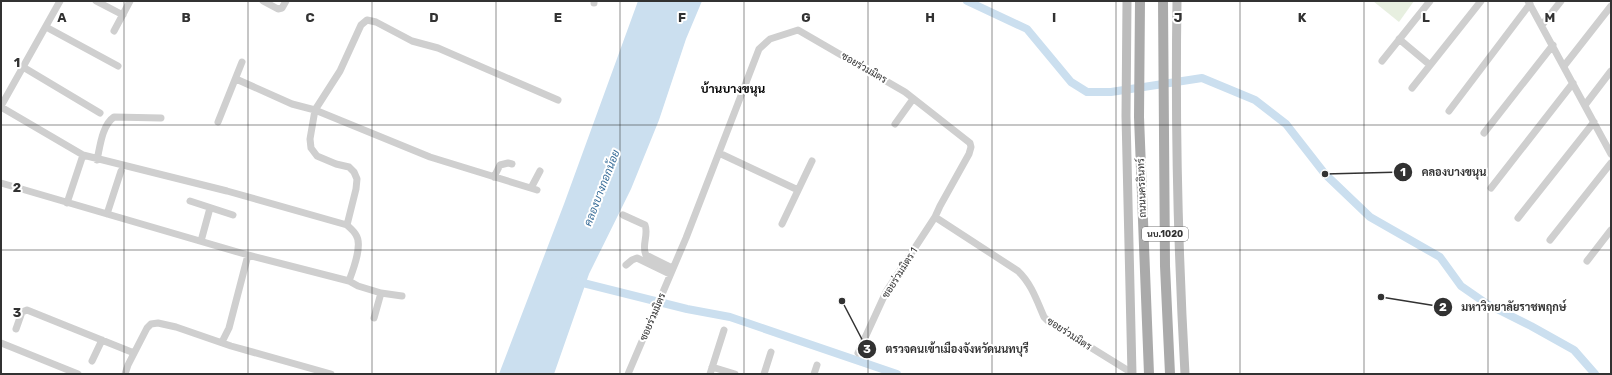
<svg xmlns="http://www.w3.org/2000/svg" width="1612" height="375" font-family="Rubik,Sarabun,sans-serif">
  <rect width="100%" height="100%" fill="#fff"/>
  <path fill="#e7efe0" d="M1373,1H1414L1399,22Z"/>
  <path fill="#cbdfef" d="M638,1H702L686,39L659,120L631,189L589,274L554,374H499L564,204Z"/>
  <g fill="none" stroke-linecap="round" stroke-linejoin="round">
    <path stroke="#cbdfef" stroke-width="8" d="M967,1L1027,29L1071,82L1087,92H1111L1202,78L1255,100L1286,124L1325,174L1370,217L1440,257L1461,286L1487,304L1531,326L1574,350L1595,374
      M575,281L687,309L730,317L897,374"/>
    <path stroke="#cfcfcf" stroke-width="7" d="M96,1L123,15
      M263,1L278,9L282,8L286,1
      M594,1V3
      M1528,1L1611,154
      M1542,25L1561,1
      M46,27L118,66
      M114,31L130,1
      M1399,39L1430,65
      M1382,61L1430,1
      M1564,66L1611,6
      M23,67L100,113
      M236,79L292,104L315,110L430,157L537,190
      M1412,88L1481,1
      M1585,105L1611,71
      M1,106L60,1
      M1,107L83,155L227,191L347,225C350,228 354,231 356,235C363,245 353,270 349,281
      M1449,111L1530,4
      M218,122L242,62
      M895,124L913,99
      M1484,133L1553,45
      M719,153L798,190
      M97,160C100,147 102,125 114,117L161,118
      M494,177L500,165L508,163L512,164
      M1,183L248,255L349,281L358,286L381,293L374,318
      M531,188L540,171
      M1491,188L1573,83
      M190,201L233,215
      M67,203L83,155
      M107,214L121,171
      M623,215L645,225C649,235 641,246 646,255L672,268
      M1518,218L1594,122
      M782,224L812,161
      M347,225L356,189L357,179L354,172L349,167L336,164L317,156L311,148L310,139L315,110L340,71L361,25L367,20L376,22L412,41L438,48L558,100
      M1550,240L1611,163
      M201,241L210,208
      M1587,261L1611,230
      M626,265L632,260L637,258L670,274
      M381,293L402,296
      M16,329L22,312L27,310L134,353
      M222,342L229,328L248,255
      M1,343L78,374
      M858,353L886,292L935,217
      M92,361L102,340
      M712,367L735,374
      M125,374L128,365L147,328L151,324L158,323L176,327L231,346L331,374
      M628,374L686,238L759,49L770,39L798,30L905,92L970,143L971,147L969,154L940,206L935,217L1018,271C1031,283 1037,301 1044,317L1048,321L1132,373
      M710,374L724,330
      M764,374L771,352
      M814,374L817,365"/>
    <path stroke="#bcbcbc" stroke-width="9" d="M1127,1L1126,116L1132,374
      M1177,1C1175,125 1178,250 1185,374"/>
    <path stroke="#aaa" stroke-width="10" d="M1140,1L1139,117L1149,374
      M1163,1L1165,266L1170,374"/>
  </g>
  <path fill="none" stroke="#323232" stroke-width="1" stroke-opacity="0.55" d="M124,1V374M248,1V374M372,1V374M496,1V374M620,1V374M744,1V374M868,1V374M992,1V374M1116,1V374M1240,1V374M1364,1V374M1488,1V374M1,125H1611M1,250H1611"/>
  <g text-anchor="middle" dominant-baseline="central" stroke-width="4" stroke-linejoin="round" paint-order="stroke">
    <rect fill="#fff" stroke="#707070" stroke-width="1" x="1142" y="227" width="46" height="14" rx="3"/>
    <g font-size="9" font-weight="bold" fill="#323232">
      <text x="1165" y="234">นบ.1020</text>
    </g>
    <g font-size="10" fill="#323232" stroke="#fff">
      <text transform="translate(864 68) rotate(30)">ซอยร่วมมิตร</text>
      <text transform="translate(1142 188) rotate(-92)">ถนนนครอินทร์</text>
      <text transform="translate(900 273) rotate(-58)">ซอยร่วมมิตร 1</text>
      <text transform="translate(653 317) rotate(-67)">ซอยร่วมมิตร</text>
      <text transform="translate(1069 334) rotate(33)">ซอยร่วมมิตร</text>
    </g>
    <g font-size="11" font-style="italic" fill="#3a6e99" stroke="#fff">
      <text transform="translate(602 188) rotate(-69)">คลองบางกอกน้อย</text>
    </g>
    <g font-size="12" font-weight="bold" fill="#000" stroke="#fff">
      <text x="733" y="89">บ้านบางขนุน</text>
    </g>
  </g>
  <g font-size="13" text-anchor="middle" font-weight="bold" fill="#323232" stroke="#fff" stroke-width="4" stroke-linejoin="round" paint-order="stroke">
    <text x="62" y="22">A</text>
    <text x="186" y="22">B</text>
    <text x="310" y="22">C</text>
    <text x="434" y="22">D</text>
    <text x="558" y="22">E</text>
    <text x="682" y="22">F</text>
    <text x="806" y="22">G</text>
    <text x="930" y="22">H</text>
    <text x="1054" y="22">I</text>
    <text x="1178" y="22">J</text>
    <text x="1302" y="22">K</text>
    <text x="1426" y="22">L</text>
    <text x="1550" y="22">M</text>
    <text x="17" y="67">1</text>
    <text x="17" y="192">2</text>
    <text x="17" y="317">3</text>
  </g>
  <path fill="none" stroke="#323232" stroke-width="1.5" d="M1325 174L1403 172M1381 297L1443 307M842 301L867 349"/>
  <g fill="#323232" stroke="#fff" stroke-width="1.5">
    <circle cx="1325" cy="174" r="4"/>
    <circle cx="1381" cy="297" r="4"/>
    <circle cx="842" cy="301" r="4"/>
    <circle cx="1403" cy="172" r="10"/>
    <circle cx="1443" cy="307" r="10"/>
    <circle cx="867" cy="349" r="10"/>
  </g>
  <g font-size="12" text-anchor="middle" font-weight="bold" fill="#fff">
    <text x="1403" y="176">1</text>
    <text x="1443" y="311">2</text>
    <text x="867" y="353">3</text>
  </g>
  <g font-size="11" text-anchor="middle" font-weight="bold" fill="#323232" stroke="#fff" stroke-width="4" stroke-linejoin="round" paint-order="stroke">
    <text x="1454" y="176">คลองบางขนุน</text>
    <text x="1514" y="311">มหาวิทยาลัยราชพฤกษ์</text>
    <text x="957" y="353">ตรวจคนเข้าเมืองจังหวัดนนทบุรี</text>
  </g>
  <rect width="1612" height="375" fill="none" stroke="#323232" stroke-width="4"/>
</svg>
